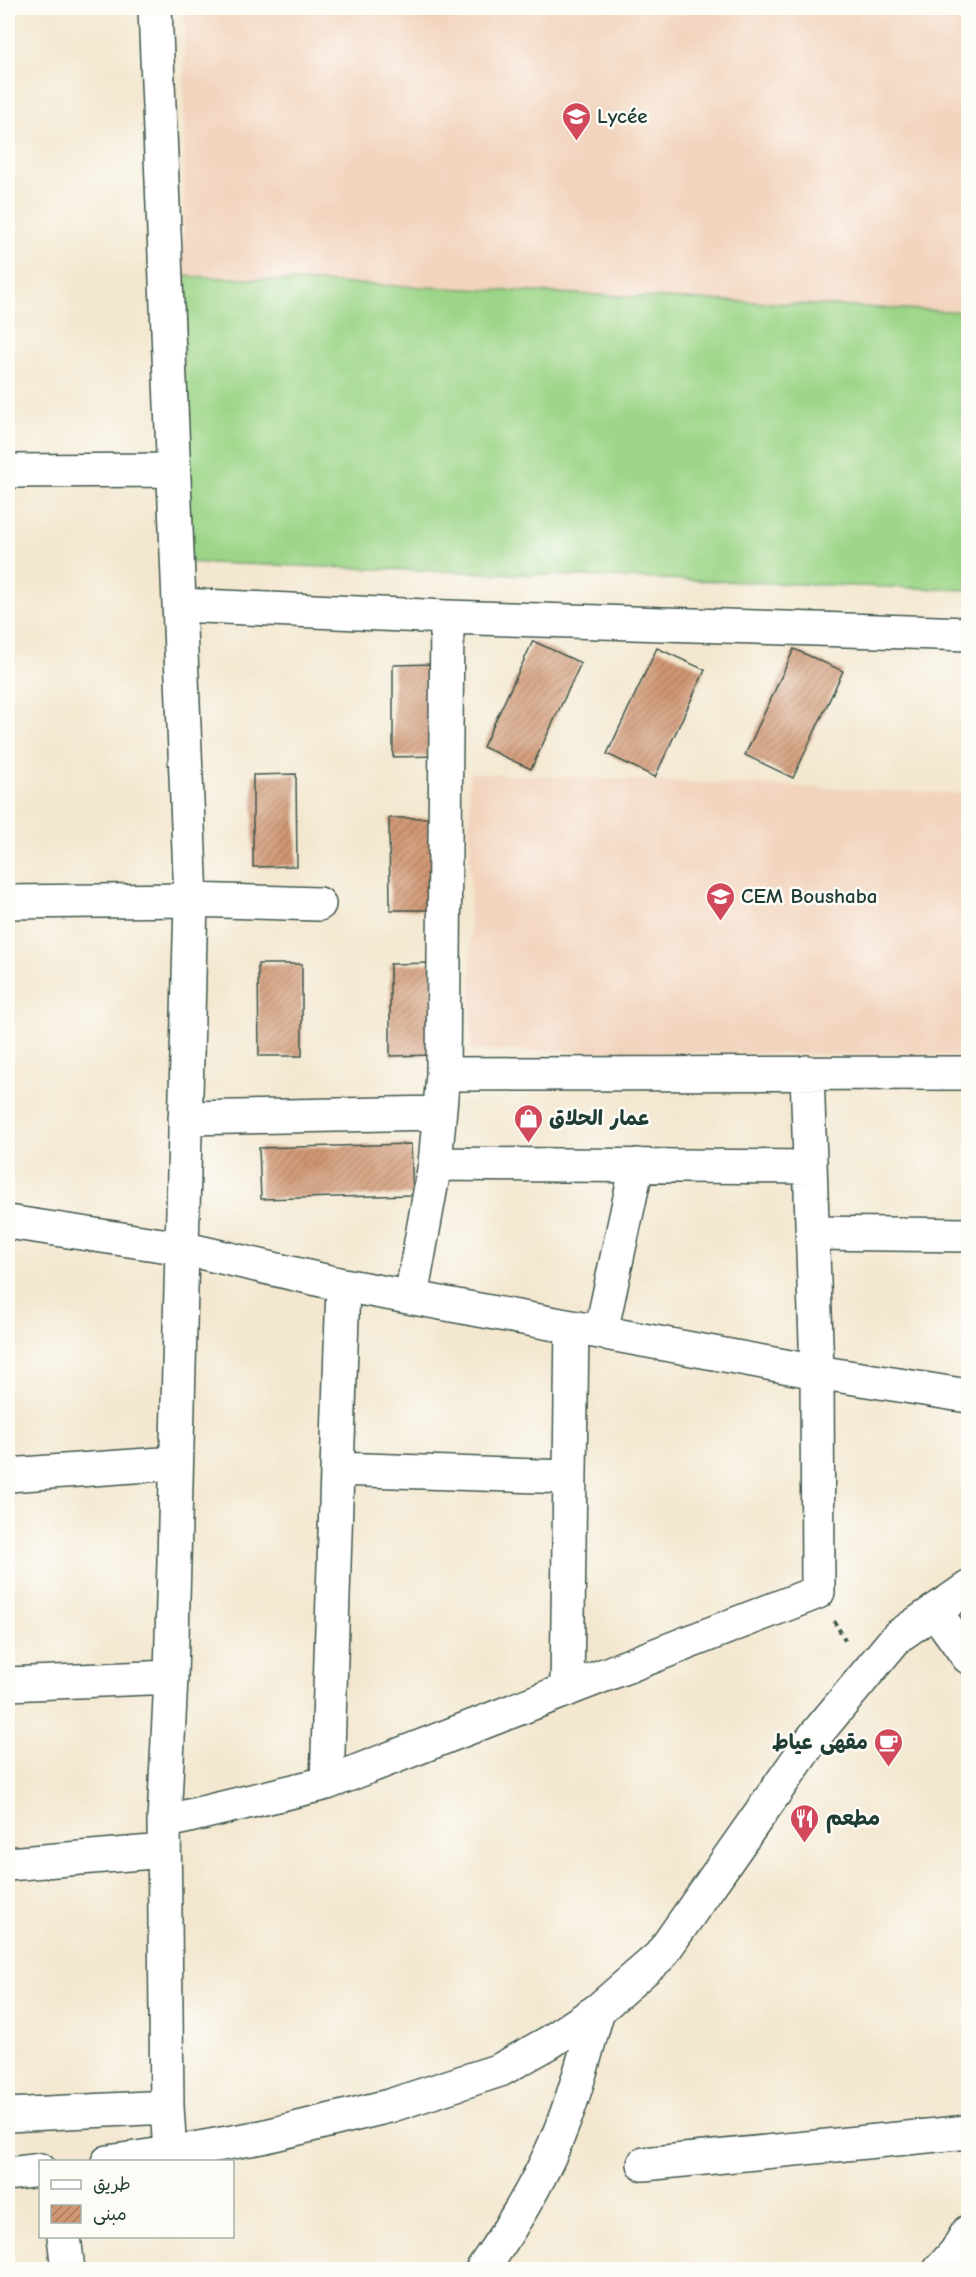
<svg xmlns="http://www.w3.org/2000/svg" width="976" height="2277" font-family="'Comic Neue','Playpen Sans Arabic',sans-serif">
  <defs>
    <pattern id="building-hatch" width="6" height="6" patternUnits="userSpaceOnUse" patternTransform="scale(1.5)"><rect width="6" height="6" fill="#d09672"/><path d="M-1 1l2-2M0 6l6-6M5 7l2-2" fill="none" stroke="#a87c5e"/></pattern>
  </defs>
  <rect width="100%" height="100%" fill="#fdfcf7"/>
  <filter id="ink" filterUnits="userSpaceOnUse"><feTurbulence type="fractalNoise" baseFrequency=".0167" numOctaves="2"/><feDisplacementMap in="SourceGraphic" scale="12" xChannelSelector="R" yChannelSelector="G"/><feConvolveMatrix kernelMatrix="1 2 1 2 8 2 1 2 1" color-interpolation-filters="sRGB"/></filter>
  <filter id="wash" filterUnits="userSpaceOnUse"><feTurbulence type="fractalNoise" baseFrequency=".008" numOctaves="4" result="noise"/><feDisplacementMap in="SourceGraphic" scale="24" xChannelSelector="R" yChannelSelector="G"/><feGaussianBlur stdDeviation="1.35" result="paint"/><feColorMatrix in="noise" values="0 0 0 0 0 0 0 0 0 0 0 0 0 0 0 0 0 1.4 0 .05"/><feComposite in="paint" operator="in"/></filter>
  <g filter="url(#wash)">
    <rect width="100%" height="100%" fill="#f3e7cf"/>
    <path fill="#f2d4be" d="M185,8H968V312L183,276Z
      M469,773L968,794V1056L471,1050Z"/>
    <path fill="#9cd587" stroke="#5e895e" stroke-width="1.5" d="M183,276L968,312V590L185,562Z"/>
    <g id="blocks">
      <path fill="url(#building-hatch)" d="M533,641L581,663L531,769L483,747Z
        M657,648L705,670L655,777L607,754Z
        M794,649L843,671L793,778L745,755Z
        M436,664L437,756L393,757V665Z
        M296,774L297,866L253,867V775Z
        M389,818H433V910H390Z
        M433,963L434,1055L390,1056V964Z
        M258,964H302V1056H259Z
        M411,1144L413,1195L261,1199L259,1148Z"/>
    </g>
  </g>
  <g filter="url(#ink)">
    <use href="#blocks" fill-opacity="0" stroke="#3f564b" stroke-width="1.5"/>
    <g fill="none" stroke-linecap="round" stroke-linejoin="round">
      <defs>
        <path id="street" d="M155,8L191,900L171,1677L164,1822L167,2107L170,2153
          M8,471L174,470
          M179,605L447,617L968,634
          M8,902L191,900L319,904
          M443,1074L968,1073
          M185,1118L439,1113
          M435,1164L810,1167
          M8,1222L182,1248L343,1285L817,1372L968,1396
          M812,1233L968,1235
          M411,1297L435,1164L443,1074L447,617
          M601,1332L637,1165
          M337,1469L569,1477
          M8,1475L176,1463
          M935,1611L968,1657
          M8,1684L171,1677
          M567,1690L572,1327
          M327,1783L343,1285
          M164,1822L327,1783L818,1592L817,1372L807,1072
          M8,1864L164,1851
          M8,2115L167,2107
          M644,2164L968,2132
          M64,2236L68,2270
          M940,2270L956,2252L968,2232"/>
        <path id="secondary" d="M482,2270C514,2224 545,2173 564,2121C578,2085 587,2047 598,2010"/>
        <path id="primary" d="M108,2162L170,2153L262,2137L389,2106L500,2070L550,2042L598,2010L660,1956L813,1738L897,1637L968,1588
          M8,2174L40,2170"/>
      </defs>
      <use href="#street" stroke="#3f564b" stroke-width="36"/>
      <use href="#secondary" stroke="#3f564b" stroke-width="36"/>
      <use href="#primary" stroke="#3f564b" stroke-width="36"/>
      <path stroke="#3f564b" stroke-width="4" stroke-dasharray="4.5 4.5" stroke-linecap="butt" d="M834,1621L847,1643"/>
      <use href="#street" stroke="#fff" stroke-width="33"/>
      <use href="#secondary" stroke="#fff" stroke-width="33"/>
      <use href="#primary" stroke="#fff" stroke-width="33"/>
    </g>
  </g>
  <defs>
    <symbol id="school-pin" viewBox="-11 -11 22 30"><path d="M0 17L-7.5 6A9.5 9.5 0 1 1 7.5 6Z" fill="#d1495b" stroke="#fdfcf7"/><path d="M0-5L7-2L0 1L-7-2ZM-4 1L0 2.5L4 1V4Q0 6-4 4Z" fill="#fff"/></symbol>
    <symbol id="shop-pin" viewBox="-11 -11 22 30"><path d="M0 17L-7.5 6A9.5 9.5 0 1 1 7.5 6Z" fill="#d1495b" stroke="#fdfcf7"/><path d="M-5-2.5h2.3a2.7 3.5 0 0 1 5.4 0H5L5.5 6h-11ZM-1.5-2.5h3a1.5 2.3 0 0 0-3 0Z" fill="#fff"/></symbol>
    <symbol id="cafe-pin" viewBox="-11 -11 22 30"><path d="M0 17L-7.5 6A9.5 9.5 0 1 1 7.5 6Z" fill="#d1495b" stroke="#fdfcf7"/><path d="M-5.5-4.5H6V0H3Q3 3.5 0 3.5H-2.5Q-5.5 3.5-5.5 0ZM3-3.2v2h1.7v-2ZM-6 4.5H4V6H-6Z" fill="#fff"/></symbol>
    <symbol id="restaurant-pin" viewBox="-11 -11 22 30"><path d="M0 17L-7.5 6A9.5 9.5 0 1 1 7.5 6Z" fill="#d1495b" stroke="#fdfcf7"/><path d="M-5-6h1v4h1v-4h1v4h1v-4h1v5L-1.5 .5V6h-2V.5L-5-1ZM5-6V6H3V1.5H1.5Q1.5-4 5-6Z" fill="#fff"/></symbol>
  </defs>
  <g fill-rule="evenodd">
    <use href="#school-pin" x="560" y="100" width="33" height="45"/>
    <use href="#school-pin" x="704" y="880" width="33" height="45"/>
    <use href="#shop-pin" x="512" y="1102" width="33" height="45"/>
    <use href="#cafe-pin" x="872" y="1726" width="33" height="45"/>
    <use href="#restaurant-pin" x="788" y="1802" width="33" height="45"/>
  </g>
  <g text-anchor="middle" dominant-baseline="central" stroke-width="5" stroke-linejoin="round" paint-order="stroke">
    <g font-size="21" font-weight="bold" fill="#1f3d34" stroke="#fdfcf7" text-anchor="start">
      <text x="597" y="116">Lycée</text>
      <text x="741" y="896">CEM Boushaba</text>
      <text x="549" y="1118">عمار الحلاق</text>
      <text x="868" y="1742" text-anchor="end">مقهى عياط</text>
      <text x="826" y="1818">مطعم</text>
    </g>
  </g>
  <rect width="976" height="2277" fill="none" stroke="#fdfcf7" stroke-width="30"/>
  <rect x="39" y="2160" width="195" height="78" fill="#fdfcf7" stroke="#a4b0a9" stroke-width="1.5"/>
  <rect x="51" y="2180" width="30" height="9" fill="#ffffff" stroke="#a4b0a9" stroke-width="1.5"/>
  <text x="93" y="2190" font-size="18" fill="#1f3d34">طريق</text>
  <rect x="51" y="2205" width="30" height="18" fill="url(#building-hatch)" stroke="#a4b0a9" stroke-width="1.5"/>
  <text x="93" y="2220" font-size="18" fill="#1f3d34">مبنى</text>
</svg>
